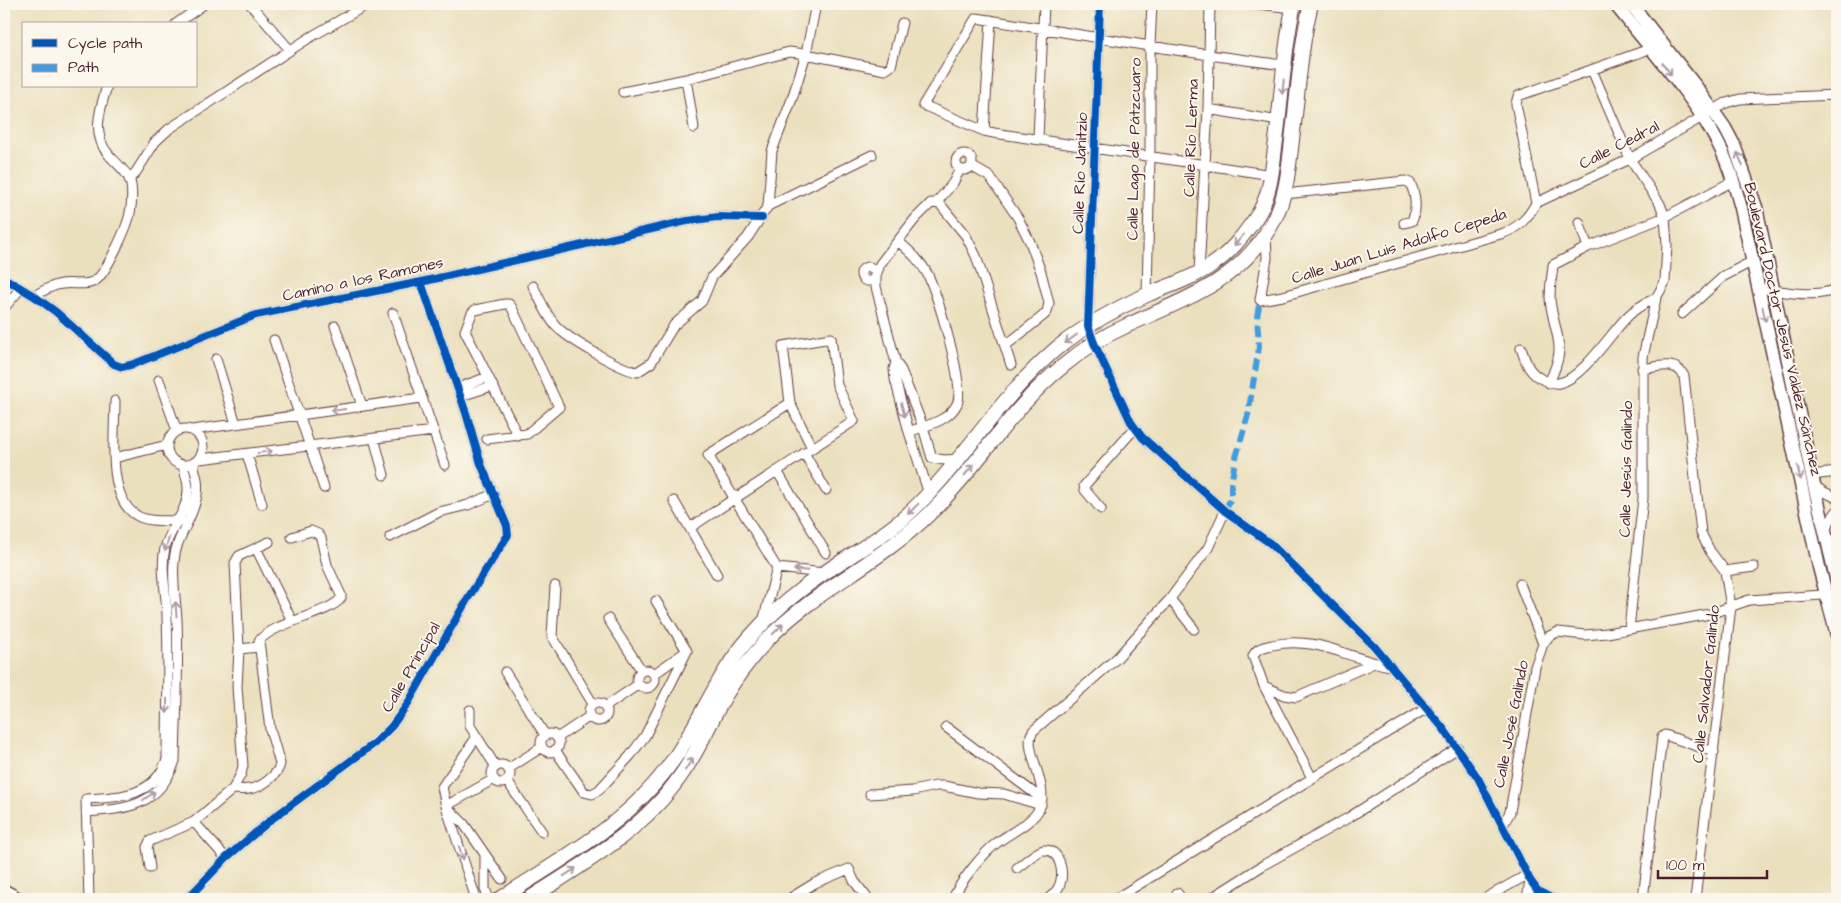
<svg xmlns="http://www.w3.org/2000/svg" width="1841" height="903" font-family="'Architects Daughter',sans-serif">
  <rect width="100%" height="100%" fill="#fbf7ec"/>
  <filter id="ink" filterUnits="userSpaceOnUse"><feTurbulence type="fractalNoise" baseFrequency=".02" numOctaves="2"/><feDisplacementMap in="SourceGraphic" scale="10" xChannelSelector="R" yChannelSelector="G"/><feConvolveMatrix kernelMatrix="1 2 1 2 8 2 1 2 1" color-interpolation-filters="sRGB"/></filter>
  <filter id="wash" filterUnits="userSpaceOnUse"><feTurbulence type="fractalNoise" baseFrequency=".0096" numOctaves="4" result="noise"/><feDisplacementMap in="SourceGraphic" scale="20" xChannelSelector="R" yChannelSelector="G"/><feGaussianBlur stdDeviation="1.12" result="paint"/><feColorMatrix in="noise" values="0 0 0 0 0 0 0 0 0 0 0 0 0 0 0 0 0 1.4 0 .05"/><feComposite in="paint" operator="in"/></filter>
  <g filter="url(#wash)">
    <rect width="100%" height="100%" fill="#ebe0be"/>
  </g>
  <g filter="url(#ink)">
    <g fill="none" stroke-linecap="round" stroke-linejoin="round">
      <defs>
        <path id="minor" d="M250,4L290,50
          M1100,4L1088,326L1094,343L1131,422L1142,437L1225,511L1271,544L1374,646L1443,728L1478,778L1530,880L1538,891L1553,899
          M1258,4L1293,8
          M176,24L204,4
          M1592,70L1630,159L1660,204L1665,217L1667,244L1665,282L1656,298L1643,357V498L1629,629
          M686,79L694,128
          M623,92L686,79L789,52L806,54L885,70L891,66L902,23
          M1208,109L1279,121
          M984,131L991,20
          M1038,138L1044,4
          M956 162a8 8 0 1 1 16 0a8 8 0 1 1-16 0Z
          M971,166L990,177L1018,218L1030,242L1041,272L1049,303L1047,312L1043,316L1005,346
          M1272,175L994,133L984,131L923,105L976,18C1079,34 1181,53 1285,65
          M129,179L136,172L155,142L169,129L309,38L368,4
          M1285,194L1405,181L1410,183C1416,194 1417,210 1412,221L1404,223
          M936,203L953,183L960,169
          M1536,203L1630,159L1726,103L1740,99L1837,95
          M1536,203L1516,104L1518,96L1655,47
          M768,206L872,155
          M1579,222L1588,247
          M1266,234L1267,258L1260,300L1283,296L1504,233C1519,227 1528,218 1536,203
          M898,241C909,251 921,261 928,275C937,295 966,387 957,404C948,422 926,425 909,432
          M861 274a7 7 0 1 1 14 0a7 7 0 1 1-14 0Z
          M1199,272L1208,109L1210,4
          M4,278L34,296L56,312L114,364L122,367L134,364L256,315L421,282L687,221L718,217L762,218
          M533,286C540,299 546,315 556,326C568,339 620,369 637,372L651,363L674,325L702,301L712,277L748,237L768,206L772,151L792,99L806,54L816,4
          M1758,288C1785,291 1811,299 1837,289
          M1147,295L1150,156V45L1152,4
          M34,296C43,291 52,285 62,284C72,282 87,287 96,280C106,273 128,226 130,213C132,204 133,187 129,178C125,170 115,162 109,155C91,135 100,109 107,86
          M4,308L20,289
          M393,313L445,465
          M1682,314L1724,276L1753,261
          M335,326L362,406
          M274,340L324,488
          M1521,348C1526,363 1529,374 1544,380C1549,382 1554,384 1559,383C1582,379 1611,333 1627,317C1635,308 1645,303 1656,298
          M216,359L236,424
          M896,363L894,369L895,379L909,432L929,494
          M1642,369C1658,367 1676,360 1684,376L1701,533L1710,551L1725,571L1731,607L1695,899
          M159,380L177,431
          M1549,383C1566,346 1558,344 1551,307C1548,293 1552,279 1553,265L1588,247L1665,217L1733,181
          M458,388L488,377
          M461,396L492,386
          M115,401C115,431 106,497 136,515C148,523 169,520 182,521
          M167 447a18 18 0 1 1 36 0a18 18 0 1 1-36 0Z
          M192,430L421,398
          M374,438L384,475
          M487,439L527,434L559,407L512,308L509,304H505L475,310L472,313L465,331L518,436
          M804,453L826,490
          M247,454L262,504
          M114,458L167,445
          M200,459L434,431
          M958,459L945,460L932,458L923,427L901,370L896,363L876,287V276L880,264L915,219L931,203L940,204L966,236L976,256L1011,365
          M777,471L826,553
          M1812,475L1837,472
          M1814,485L1822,491L1837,498
          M674,501L717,575
          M1101,509L1085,490L1084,486L1135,428
          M691,527L854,421L837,385L831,338L783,346L790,403L812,448
          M1825,531L1829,522L1837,511
          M390,537L439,512L468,505L494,494
          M256,548L292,621
          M777,568L824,573
          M1725,571L1754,567
          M1520,584L1543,644
          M555,586L552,636L593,704
          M1170,599L1194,629
          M656,601L687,651
          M608,619L642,671
          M763,622L777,568L708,455L790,403
          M239,649L235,563L239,556L269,542
          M637 679a9 9 0 1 1 18 0a9 9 0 1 1-18 0Z
          M505,672L545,735
          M654,674L684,653
          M1264,686L1284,695L1296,697L1374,663
          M589 712a9 9 0 1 1 18 0a9 9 0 1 1-18 0Z
          M605,707L639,684
          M470,710V726L496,767
          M946,727L1042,799
          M541 743a9 9 0 1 1 18 0a9 9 0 1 1-18 0Z
          M557,738L590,716
          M555,750L584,792L592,794L599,790L630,756L645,736L687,651
          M492 774a9 9 0 1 1 18 0a9 9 0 1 1-18 0Z
          M508,769L542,747
          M1312,778L1264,686L1253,656C1257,647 1264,647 1272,645C1317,635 1348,659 1390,666
          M507,781L542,832
          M233,789C238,789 244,790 249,789C261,788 278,775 280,764L270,729L259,641C273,622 330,614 341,598V595L327,565L321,538L318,534L311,531L292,537
          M870,794L913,791L936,786H944L978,793L1004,794L1041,805
          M446,806L494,779
          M447,807L464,824L502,879
          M86,812C128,809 159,806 175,761C176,714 179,667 177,620C176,601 172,581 174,562C175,537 194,519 197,494C199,484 196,474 193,464
          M1503,825L1510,812L1535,667L1543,644L1549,636L1558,632L1585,635L1607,633L1710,614L1749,600L1837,594
          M485,856V889L489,899
          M226,858L194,822L233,789L241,774L243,766L237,687L239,649L259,647
          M150,868L147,847L150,841L194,822
          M1017,868C1024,863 1035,852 1043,850C1060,848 1064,872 1060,884C1058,890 1053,895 1048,899
          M1177,893L1182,899
          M89,899L86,799C119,797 155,797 167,759C167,712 169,664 167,617C167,595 160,571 165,548C170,528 189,510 188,488C188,481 185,473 183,466
          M187,899L226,858L273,818L375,743L391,727L407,705L468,598L508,535L507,526L481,464L466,413L421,282
          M476,899L446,806L442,787L476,738
          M789,899L815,883L849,869L854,881L868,899
          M953,899C959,883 984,852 998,842C1010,833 1033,822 1039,809C1051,785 1021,748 1033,731L1117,658L1170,599L1208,548L1225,511
          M1115,899L1427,708
          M1210,899L1265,864L1348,818L1458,748
          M1484,899L1527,875
          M1527,899L1530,880
          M1643,899L1662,737L1665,735L1714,752"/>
        <path id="tertiary" d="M4,890L20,899"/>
        <path id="secondary" d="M1615,4C1648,46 1688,89 1714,136C1727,158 1734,183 1741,208L1819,567L1837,635
          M1631,4L1697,88L1725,128L1734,145L1756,207L1814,485L1837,582"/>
        <path id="primary" d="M500,899C561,859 628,824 671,763C701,722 717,673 752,635C771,613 794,594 818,577C847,557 879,540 906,516C962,465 999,397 1057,348C1085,326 1116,308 1149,294C1171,285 1193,278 1212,265C1230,253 1243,236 1255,219C1270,198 1272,172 1275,148C1282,100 1283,51 1294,4
          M529,899C583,864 642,831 679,778C698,753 709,723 725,696C736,677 751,658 766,641C812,592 875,565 924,519C975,472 1009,409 1063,366C1082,350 1103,336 1126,326C1179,301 1231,286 1265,235C1286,205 1288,175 1292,140C1298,95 1300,48 1311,4"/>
      </defs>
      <use href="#minor" stroke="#623c41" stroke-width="11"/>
      <use href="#tertiary" stroke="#623c41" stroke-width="14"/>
      <use href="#secondary" stroke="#623c41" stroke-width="15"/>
      <use href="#primary" stroke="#623c41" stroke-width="16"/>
      <use href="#minor" stroke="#fff" stroke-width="9"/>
      <use href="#tertiary" stroke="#fff" stroke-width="11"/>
      <use href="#secondary" stroke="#fff" stroke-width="12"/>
      <use href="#primary" stroke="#fff" stroke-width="14"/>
      <path stroke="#409be1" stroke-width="6" stroke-dasharray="12 6" stroke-linecap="butt" d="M1225,511L1231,498V484L1235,461L1248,415L1259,347L1257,317L1260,300"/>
      <defs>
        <path id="cycleway" d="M1100,4L1088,326L1094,343L1131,422L1142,437L1225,511L1271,544L1374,646L1443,728L1478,778L1530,880L1538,891L1553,899
          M4,278L34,296L56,312L114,364L122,367L134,364L256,315L421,282L687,221L718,217L762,218
          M187,899L226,858L273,818L375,743L391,727L407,705L468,598L508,535L507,526L481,464L466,413L421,282"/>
      </defs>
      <use href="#cycleway" stroke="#fbf7ec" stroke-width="11"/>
      <use href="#cycleway" stroke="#0057b8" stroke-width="8"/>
    </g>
    <defs><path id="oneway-shaft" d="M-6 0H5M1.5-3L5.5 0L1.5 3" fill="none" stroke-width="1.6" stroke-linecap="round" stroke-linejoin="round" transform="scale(1.25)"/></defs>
    <g stroke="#ae9aa0">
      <use href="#oneway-shaft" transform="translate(1667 69) rotate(52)"/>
      <use href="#oneway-shaft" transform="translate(1283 87) rotate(96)"/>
      <use href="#oneway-shaft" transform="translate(1740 159) rotate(-112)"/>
      <use href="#oneway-shaft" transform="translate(1239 240) rotate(132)"/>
      <use href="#oneway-shaft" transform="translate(1764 314) rotate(78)"/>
      <use href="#oneway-shaft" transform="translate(1071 339) rotate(144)"/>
      <use href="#oneway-shaft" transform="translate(338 410) rotate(172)"/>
      <use href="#oneway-shaft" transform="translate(903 410) rotate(75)"/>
      <use href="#oneway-shaft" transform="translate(265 452) rotate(-8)"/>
      <use href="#oneway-shaft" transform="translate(969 470) rotate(-50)"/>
      <use href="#oneway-shaft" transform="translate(1799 473) rotate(78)"/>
      <use href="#oneway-shaft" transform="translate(913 509) rotate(135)"/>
      <use href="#oneway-shaft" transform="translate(167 544) rotate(107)"/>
      <use href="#oneway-shaft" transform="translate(801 570) rotate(-175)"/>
      <use href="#oneway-shaft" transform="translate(176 609) rotate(-94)"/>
      <use href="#oneway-shaft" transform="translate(778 629) rotate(-45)"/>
      <use href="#oneway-shaft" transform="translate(167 706) rotate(90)"/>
      <use href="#oneway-shaft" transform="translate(689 764) rotate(-58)"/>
      <use href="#oneway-shaft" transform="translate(149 796) rotate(-35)"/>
      <use href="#oneway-shaft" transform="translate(461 853) rotate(73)"/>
      <use href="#oneway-shaft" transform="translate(570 872) rotate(-33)"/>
    </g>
  </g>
  <g text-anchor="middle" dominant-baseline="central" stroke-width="4" stroke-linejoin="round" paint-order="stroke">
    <g font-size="16" fill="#4a1f2b" stroke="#fbf7ec">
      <text transform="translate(1191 138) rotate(-88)">Calle Río Lerma</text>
      <text transform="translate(1619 145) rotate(-27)">Calle Cedral</text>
      <text transform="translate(1134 149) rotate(-89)">Calle Lago de Pátzcuaro</text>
      <text transform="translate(1080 173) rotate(-88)">Calle Río Janitzio</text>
      <text transform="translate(1399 246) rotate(-17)">Calle Juan Luis Adolfo Cepeda</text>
      <text transform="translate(363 279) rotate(-12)">Camino a los Ramones</text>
      <text transform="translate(1783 329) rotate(77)">Boulevard Doctor Jesús Valdez Sánchez</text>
      <text transform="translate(1626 469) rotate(-89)">Calle Jesús Galindo</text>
      <text transform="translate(411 667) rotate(-60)">Calle Principal</text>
      <text transform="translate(1706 684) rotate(-84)">Calle Salvador Galindo</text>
      <text transform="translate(1511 724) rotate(-79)">Calle José Galindo</text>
    </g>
  </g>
  <rect width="1841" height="903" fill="none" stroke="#fbf7ec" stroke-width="20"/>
  <rect x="22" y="22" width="175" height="65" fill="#fbf7ec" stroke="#b4a19f"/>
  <rect x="32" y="39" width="25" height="8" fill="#0057b8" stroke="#b4a19f"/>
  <text x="68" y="48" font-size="15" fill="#4a1f2b">Cycle path</text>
  <rect x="32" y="64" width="25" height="8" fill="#409be1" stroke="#b4a19f"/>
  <text x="68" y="72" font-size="15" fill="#4a1f2b">Path</text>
  <path d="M1658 870v8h109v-8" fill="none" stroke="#4a1f2b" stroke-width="2.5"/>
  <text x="1666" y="870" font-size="15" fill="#4a1f2b" stroke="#fbf7ec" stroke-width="4" paint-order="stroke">100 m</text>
</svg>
